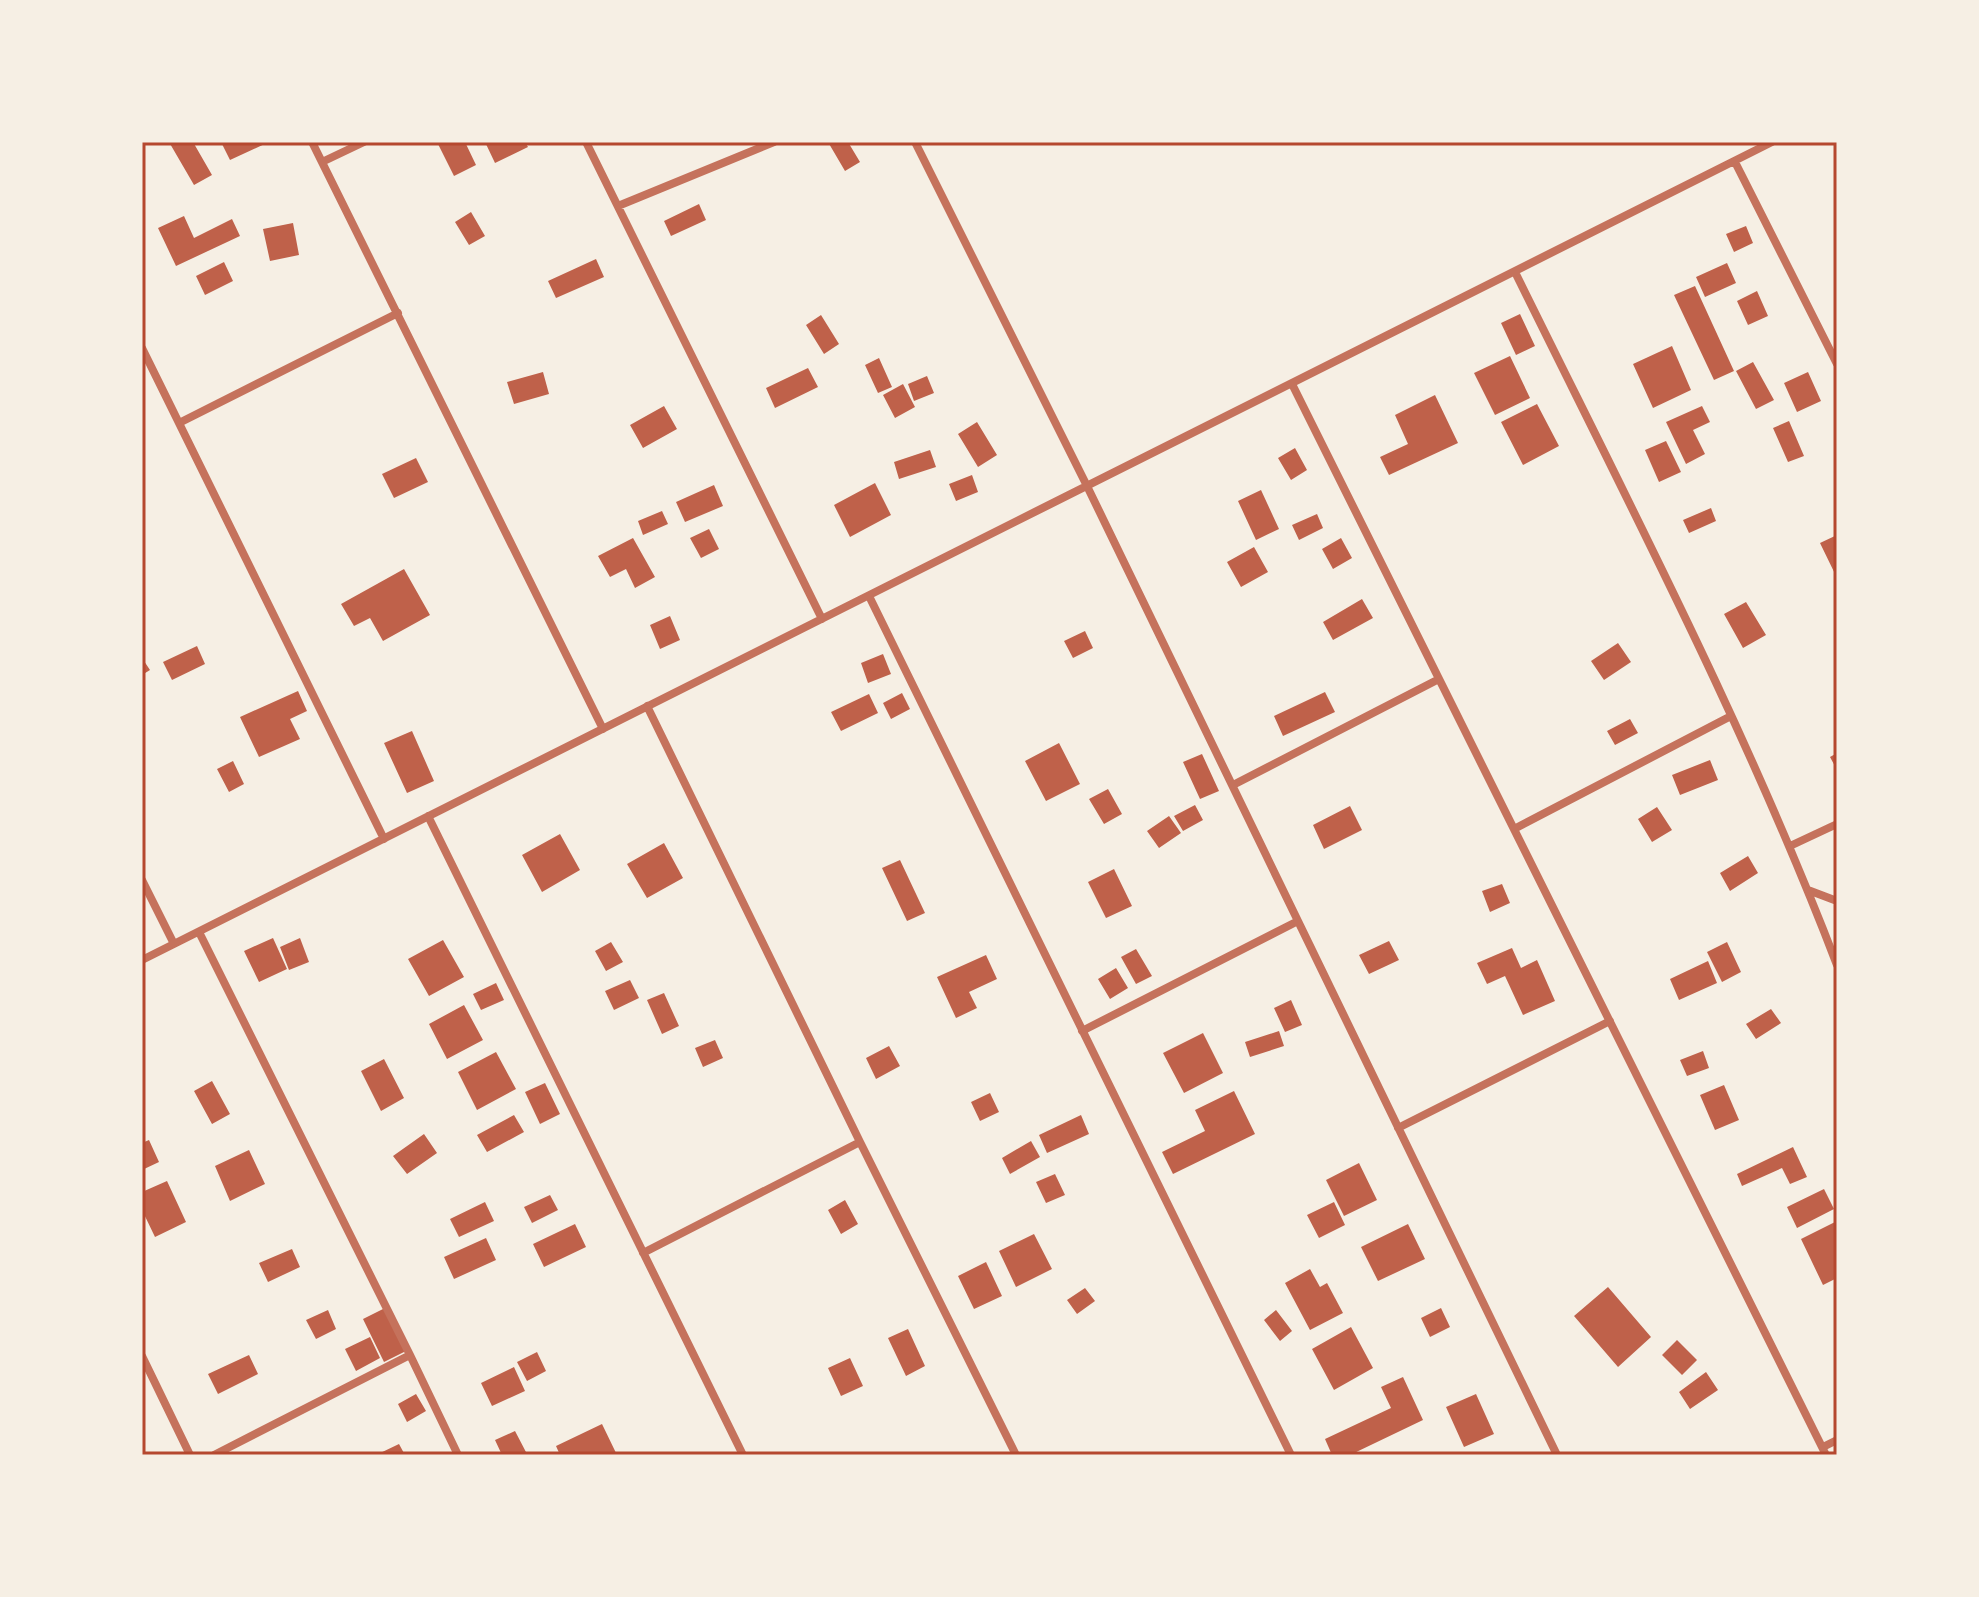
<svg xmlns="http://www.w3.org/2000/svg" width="1979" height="1597" font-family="'Roboto Condensed',sans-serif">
  <rect width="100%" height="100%" fill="#f6efe4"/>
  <path fill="#bf614a" d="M169,142H193L212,175L194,185Z
    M221,142H269L230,160Z
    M437,142H465L476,165L454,176Z
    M485,142H525L528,147L495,163Z
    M828,142H848L860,162L845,171Z
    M699,204L706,220L671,236L664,221Z
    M471,212L485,236L469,245L455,222Z
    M184,216L194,238L232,219L240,236L176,266L158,228Z
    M293,223L299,255L270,261L263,229Z
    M1746,226L1753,243L1734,252L1726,234Z
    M596,259L604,277L556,298L548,281Z
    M224,262L233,281L205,295L196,276Z
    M1727,263L1736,283L1705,297L1696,277Z
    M1695,286L1734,371L1714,380L1674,295Z
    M1757,291L1768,316L1748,325L1737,301Z
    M1520,314L1535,346L1516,355L1501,323Z
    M821,315L839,344L824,354L806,325Z
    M1672,346L1691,390L1653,408L1633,364Z
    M1510,356L1530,398L1495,415L1474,373Z
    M879,358L892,387L878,393L865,365Z
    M1753,362L1774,400L1756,409L1736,371Z
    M808,368L818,387L775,408L766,388Z
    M543,372L549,394L514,404L507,382Z
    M1808,372L1821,401L1797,412L1784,383Z
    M927,376L934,393L914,401L908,384Z
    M903,384L915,407L895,418L883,395Z
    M1435,395L1458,443L1389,475L1380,457L1408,444L1395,415Z
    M1537,404L1559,446L1523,465L1501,422Z
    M664,406L677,429L643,448L630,425Z
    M1702,406L1710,422L1693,430L1705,454L1686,464L1666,422Z
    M1789,421L1804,456L1788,462L1773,428Z
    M977,422L997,455L978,467L958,434Z
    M1666,441L1681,472L1659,482L1645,450Z
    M1295,448L1307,470L1291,480L1278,458Z
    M930,450L936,467L899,479L894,462Z
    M416,458L428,482L394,498L382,474Z
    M972,475L978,492L956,501L949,484Z
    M875,483L891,515L850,537L834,505Z
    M714,485L723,506L685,522L676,502Z
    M1261,490L1279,529L1256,540L1238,501Z
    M1711,508L1716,521L1689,533L1683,520Z
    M662,511L668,524L643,535L638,521Z
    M1317,514L1323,528L1299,540L1292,525Z
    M709,529L719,549L701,558L690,538Z
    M1837,535V578L1820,543Z
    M633,538L655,577L635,588L626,569L610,577L598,556Z
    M1341,538L1352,558L1333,569L1322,549Z
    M1254,547L1268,572L1241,587L1227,562Z
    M404,569L430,615L383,641L370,618L354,626L341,604Z
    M1362,599L1373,618L1333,640L1323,622Z
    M1746,602L1766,635L1743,648L1724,614Z
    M670,616L680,640L660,649L650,625Z
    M1085,631L1093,648L1073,658L1064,641Z
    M1618,643L1631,662L1604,680L1591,661Z
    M197,646L205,664L172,680L163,662Z
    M883,654L891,674L868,683L861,663Z
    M142,658L150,670L142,675Z
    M298,691L307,711L290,719L300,739L259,757L240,717Z
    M1325,692L1335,712L1283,736L1274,716Z
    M902,693L910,709L891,719L883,703Z
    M869,694L878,713L841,731L831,712Z
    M1630,719L1638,733L1615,745L1607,731Z
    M412,731L434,781L407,793L384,743Z
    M1059,743L1080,784L1046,801L1025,761Z
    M1837,753V770L1830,757Z
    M1202,754L1219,791L1200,799L1183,762Z
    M1710,760L1718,780L1680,795L1672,775Z
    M233,761L244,784L229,792L217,769Z
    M1108,789L1122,814L1104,824L1089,799Z
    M1195,805L1203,820L1183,831L1174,816Z
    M1350,806L1362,830L1324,849L1313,825Z
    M1657,807L1672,830L1652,842L1638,819Z
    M1169,816L1181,833L1159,848L1147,831Z
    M560,834L580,870L542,892L522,855Z
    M664,843L683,878L647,898L627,864Z
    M1748,856L1758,873L1730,891L1720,873Z
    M900,860L925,913L907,921L882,868Z
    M1114,869L1132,906L1106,918L1088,882Z
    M1502,884L1510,903L1490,912L1482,891Z
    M273,938L287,969L259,982L244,951Z
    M300,938L309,962L289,970L280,947Z
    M443,940L464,977L429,996L408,959Z
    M1389,941L1399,960L1369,974L1359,955Z
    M611,942L623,962L606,971L595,951Z
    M1727,942L1741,972L1722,982L1707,952Z
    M1512,948L1521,968L1537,960L1555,1001L1523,1015L1505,976L1487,984L1477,963Z
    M1136,949L1152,976L1136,984L1121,957Z
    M986,955L997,979L969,992L977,1008L956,1018L937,977Z
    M1708,961L1717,983L1679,1000L1670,979Z
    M1116,968L1128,988L1110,999L1098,979Z
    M630,980L639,998L614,1010L605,991Z
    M496,983L504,1000L481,1010L473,994Z
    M664,993L679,1026L662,1034L647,1000Z
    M1291,1000L1302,1025L1285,1032L1274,1008Z
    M464,1005L483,1040L447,1059L429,1024Z
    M1771,1009L1781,1023L1756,1039L1746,1024Z
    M1279,1031L1284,1046L1250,1057L1245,1042Z
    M1203,1033L1223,1073L1184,1093L1163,1053Z
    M715,1040L723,1058L703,1067L695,1048Z
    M889,1046L900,1066L876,1079L866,1058Z
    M1703,1051L1709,1068L1687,1076L1680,1060Z
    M496,1052L516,1089L477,1110L458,1072Z
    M384,1059L404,1098L381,1111L361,1071Z
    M212,1081L230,1114L212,1124L194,1091Z
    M545,1083L560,1114L540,1124L525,1092Z
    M1724,1085L1739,1120L1715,1130L1700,1095Z
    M1234,1091L1255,1134L1173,1174L1162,1152L1205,1131L1195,1110Z
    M990,1093L999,1112L980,1121L971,1102Z
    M514,1115L524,1132L487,1152L477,1135Z
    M1081,1115L1089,1134L1047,1153L1039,1135Z
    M424,1134L437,1153L407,1174L393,1156Z
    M149,1140L159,1162L142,1170V1143Z
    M1031,1141L1040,1157L1010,1174L1002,1158Z
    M1793,1147L1807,1177L1790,1184L1782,1168L1742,1186L1737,1174Z
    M249,1150L265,1184L230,1201L215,1166Z
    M1359,1163L1377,1200L1344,1216L1326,1180Z
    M1055,1174L1065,1195L1046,1203L1036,1182Z
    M167,1181L186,1222L155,1237L142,1210V1192Z
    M1824,1189L1834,1209L1797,1228L1787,1207Z
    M550,1195L558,1210L532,1223L524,1207Z
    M845,1200L858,1224L841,1234L828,1210Z
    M485,1202L494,1221L459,1237L450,1219Z
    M1334,1202L1345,1225L1319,1238L1307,1215Z
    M1837,1221V1278L1823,1285L1801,1239Z
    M575,1224L586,1247L544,1267L533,1244Z
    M1408,1224L1425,1259L1378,1281L1361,1247Z
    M1034,1234L1052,1269L1016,1287L999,1251Z
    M486,1238L496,1260L454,1279L444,1257Z
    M292,1249L300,1267L268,1282L259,1263Z
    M986,1262L1002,1296L974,1309L958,1276Z
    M1310,1269L1320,1287L1327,1283L1343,1313L1310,1330L1285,1283Z
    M1608,1287L1651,1337L1618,1367L1574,1316Z
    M1085,1288L1095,1301L1077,1314L1067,1300Z
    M387,1307L408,1350L384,1362L363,1319Z
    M1441,1308L1450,1327L1430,1337L1421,1318Z
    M328,1310L336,1329L316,1339L306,1320Z
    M1276,1310L1292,1331L1280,1341L1264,1320Z
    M1351,1327L1373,1368L1334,1390L1312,1349Z
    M908,1329L925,1366L906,1376L888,1338Z
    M370,1337L380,1358L356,1371L345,1349Z
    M1677,1340L1697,1360L1682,1375L1662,1355Z
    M537,1352L546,1371L527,1381L517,1362Z
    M249,1355L258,1374L218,1394L208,1374Z
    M850,1358L863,1386L841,1396L828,1368Z
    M514,1367L525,1391L492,1406L481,1383Z
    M1706,1372L1718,1390L1690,1409L1679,1392Z
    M1403,1377L1423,1420L1350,1455H1332L1325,1439L1391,1408L1381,1387Z
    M416,1394L426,1411L407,1422L398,1404Z
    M1476,1394L1494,1434L1464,1447L1446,1407Z
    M602,1424L617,1455H560L556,1446Z
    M515,1431L527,1454L502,1455L495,1440Z
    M399,1444L405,1455H376Z"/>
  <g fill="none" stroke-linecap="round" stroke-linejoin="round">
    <path stroke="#c5725c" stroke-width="8" d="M312,142L603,729
      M586,142L822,619
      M915,142L1087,486L1557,1455
      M322,162L364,142
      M1735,162L1837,364
      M618,206L774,142
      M1515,272C1627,500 1746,727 1837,965
      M142,348L384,839
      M1292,384L1826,1455
      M179,423L398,313
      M869,596L1291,1455
      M647,706L860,1142L1016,1455
      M1233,785L1439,679
      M428,816L743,1455
      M1514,829L1731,716
      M1790,846L1837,824
      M142,880L174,944
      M1808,890L1837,901
      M199,932L410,1355L458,1455
      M142,960L1772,142
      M1082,1031L1298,921
      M1398,1128L1610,1021
      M643,1253L860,1142
      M142,1356L190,1455
      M1823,1447L1837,1440
      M214,1455L410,1355"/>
  </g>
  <rect width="1979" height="1597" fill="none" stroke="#f6efe4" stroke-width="288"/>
  <rect x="144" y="144" width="1691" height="1309" fill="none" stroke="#b5482f" stroke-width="3"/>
</svg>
